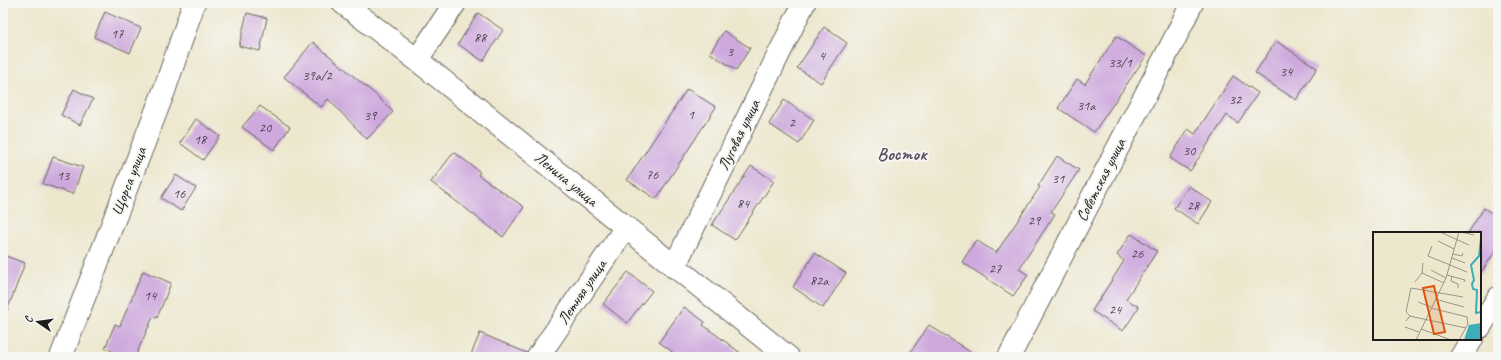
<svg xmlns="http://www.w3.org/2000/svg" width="1501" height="360" font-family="Caveat,sans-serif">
  <rect width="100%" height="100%" fill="#f6f6f2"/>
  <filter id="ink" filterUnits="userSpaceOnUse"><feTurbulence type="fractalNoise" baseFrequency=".025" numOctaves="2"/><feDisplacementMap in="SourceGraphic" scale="8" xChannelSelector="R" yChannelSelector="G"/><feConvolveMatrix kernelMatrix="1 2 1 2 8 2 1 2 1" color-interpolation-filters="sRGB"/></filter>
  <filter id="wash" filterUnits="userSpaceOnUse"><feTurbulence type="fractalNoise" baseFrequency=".012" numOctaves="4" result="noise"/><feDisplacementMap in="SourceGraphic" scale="16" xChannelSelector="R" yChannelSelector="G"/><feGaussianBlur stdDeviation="0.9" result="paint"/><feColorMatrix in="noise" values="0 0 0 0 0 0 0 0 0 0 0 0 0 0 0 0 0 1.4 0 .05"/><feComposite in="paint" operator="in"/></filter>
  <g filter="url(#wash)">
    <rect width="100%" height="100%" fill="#ede7ce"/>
    <g id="blocks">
      <path fill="#cea9dd" d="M105,12L141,28L130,53L94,37Z
        M247,13L267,18L260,51L239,46Z
        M478,13L503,30L483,61L458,44Z
        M824,27L847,43L821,83L797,68Z
        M724,31L750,48L736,70L710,53Z
        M1116,36L1146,56L1094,132L1058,108L1077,79L1085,84Z
        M1276,41L1317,68L1296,100L1255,73Z
        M313,42L376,95L393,112L367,139L328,99L321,107L284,77Z
        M1233,76L1258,93L1238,123L1227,115L1190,171L1170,158L1188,129L1195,134Z
        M74,89L93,99L80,125L61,115Z
        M687,89L716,107L656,199L627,180Z
        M784,100L814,120L799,144L769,124Z
        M260,106L290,127L274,150L242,127Z
        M196,119L220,136L203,160L180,143Z
        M454,152L480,172L478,175L524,207L503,237L431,182Z
        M1057,156L1079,170L1051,212L1055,214L1019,269L1028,275L1013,296L962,262L976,240L996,253L1040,187L1038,186Z
        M53,157L83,167L73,194L43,184Z
        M751,166L774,181L735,240L712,225Z
        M176,175L196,188L181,211L161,198Z
        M1189,186L1212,202L1198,224L1174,208Z
        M1484,208L1498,217V247L1480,274V233H1468Z
        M1131,234L1157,251L1126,299L1139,307L1123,331L1092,311L1124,261L1117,255Z
        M815,253L846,273L823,308L793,287Z
        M3,255L25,263L5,316L3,315Z
        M143,271L171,283L157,318L153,317L135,357H126L105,348L115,324L120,326Z
        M628,272L652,291L627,323L603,304Z
        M684,307L705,322L703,325L746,357H679L659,342Z
        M929,325L978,357H907Z
        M480,333L527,353L526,357H470Z"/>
    </g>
  </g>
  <g filter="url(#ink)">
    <use href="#blocks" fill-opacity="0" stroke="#65635a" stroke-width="1"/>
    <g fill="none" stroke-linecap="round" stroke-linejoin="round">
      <defs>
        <path id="minor" d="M343,3L417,60L788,357
          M417,60L455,3
          M674,267L804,3
          M1480,327L1498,298
          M61,357L164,91L194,3
          M538,357L626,227
          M1009,357L1175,38L1192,3
          M1461,357L1472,339"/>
      </defs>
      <use href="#minor" stroke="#65635a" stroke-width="24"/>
      <use href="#minor" stroke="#fff" stroke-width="22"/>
    </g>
  </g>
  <g text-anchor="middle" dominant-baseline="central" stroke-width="4" stroke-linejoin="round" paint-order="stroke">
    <g font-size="14" fill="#483f4c">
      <text x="117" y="33">17</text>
      <text x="480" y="37">88</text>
      <text x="730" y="51">3</text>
      <text x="822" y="55">4</text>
      <text x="1120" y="62">33/1</text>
      <text x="1286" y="71">34</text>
      <text x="317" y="75">39а/2</text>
      <text x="1235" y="99">32</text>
      <text x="1086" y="105">31а</text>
      <text x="691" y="114">1</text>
      <text x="370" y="115">39</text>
      <text x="792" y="122">2</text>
      <text x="265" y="127">20</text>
      <text x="200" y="139">18</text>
      <text x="1189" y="150">30</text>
      <text x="652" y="174">76</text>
      <text x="63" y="175">13</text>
      <text x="1058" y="178">31</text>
      <text x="179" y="193">16</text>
      <text x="743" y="203">84</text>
      <text x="1193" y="205">28</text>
      <text x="1034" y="220">29</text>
      <text x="1137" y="253">26</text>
      <text x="995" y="268">27</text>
      <text x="819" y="280">82а</text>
      <text x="150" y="295">14</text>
      <text x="1115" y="309">24</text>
    </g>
    <g font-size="16" fill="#1c1c1c" stroke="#f6f6f2">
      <text transform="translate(739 135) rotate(-64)">Луговая улица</text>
      <text transform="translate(566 179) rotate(39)">Ленина улица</text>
      <text transform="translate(1101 180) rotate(-63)">Советская улица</text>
      <text transform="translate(129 181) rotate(-69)">Щорса улица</text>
      <text transform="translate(582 292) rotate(-56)">Летняя улица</text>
    </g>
    <g font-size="18" font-weight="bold" fill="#5a4d60" stroke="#f6f6f2">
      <text x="902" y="154">Восток</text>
    </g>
  </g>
  <g transform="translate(1373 232)">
    <rect width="108" height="108" fill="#ede7ce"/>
    <path d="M108,91V108H91L96,93Z" fill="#3eadba"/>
    <path fill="none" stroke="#3eadba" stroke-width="2" d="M108,6L106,24L98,33L101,48L99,52L100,57L104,58L103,81L108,80"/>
    <path fill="none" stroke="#999687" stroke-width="1" d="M67,0L96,13M88,0L101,3M65,9L81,17M59,14L55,24L94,40M80,22L89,24L90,21M79,26L92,31M58,38L73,46M49,41L71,51M74,43L92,48L91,50M79,44L78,49L85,52V56M42,50L49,41L50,31M62,67L91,75M45,70L58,75M58,76L94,85L95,92L86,108M37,84L33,80L38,56L90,65M33,89L37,84L41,85L93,96M32,95L46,100M48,97L78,108M43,108L73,46L86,0"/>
    <path fill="#de560d" fill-opacity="0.15" stroke="#de560d" stroke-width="2" d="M61,54L72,100L61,102L50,56Z"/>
    <rect width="108" height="108" fill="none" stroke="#1c1c1c" stroke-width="2"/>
  </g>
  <rect width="1501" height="360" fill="none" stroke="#f6f6f2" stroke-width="16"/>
  <g transform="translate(38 322) rotate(283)" stroke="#f6f6f2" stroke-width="3" paint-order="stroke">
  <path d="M0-3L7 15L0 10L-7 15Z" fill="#1c1c1c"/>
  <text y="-6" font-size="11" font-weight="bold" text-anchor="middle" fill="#1c1c1c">С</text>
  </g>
</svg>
